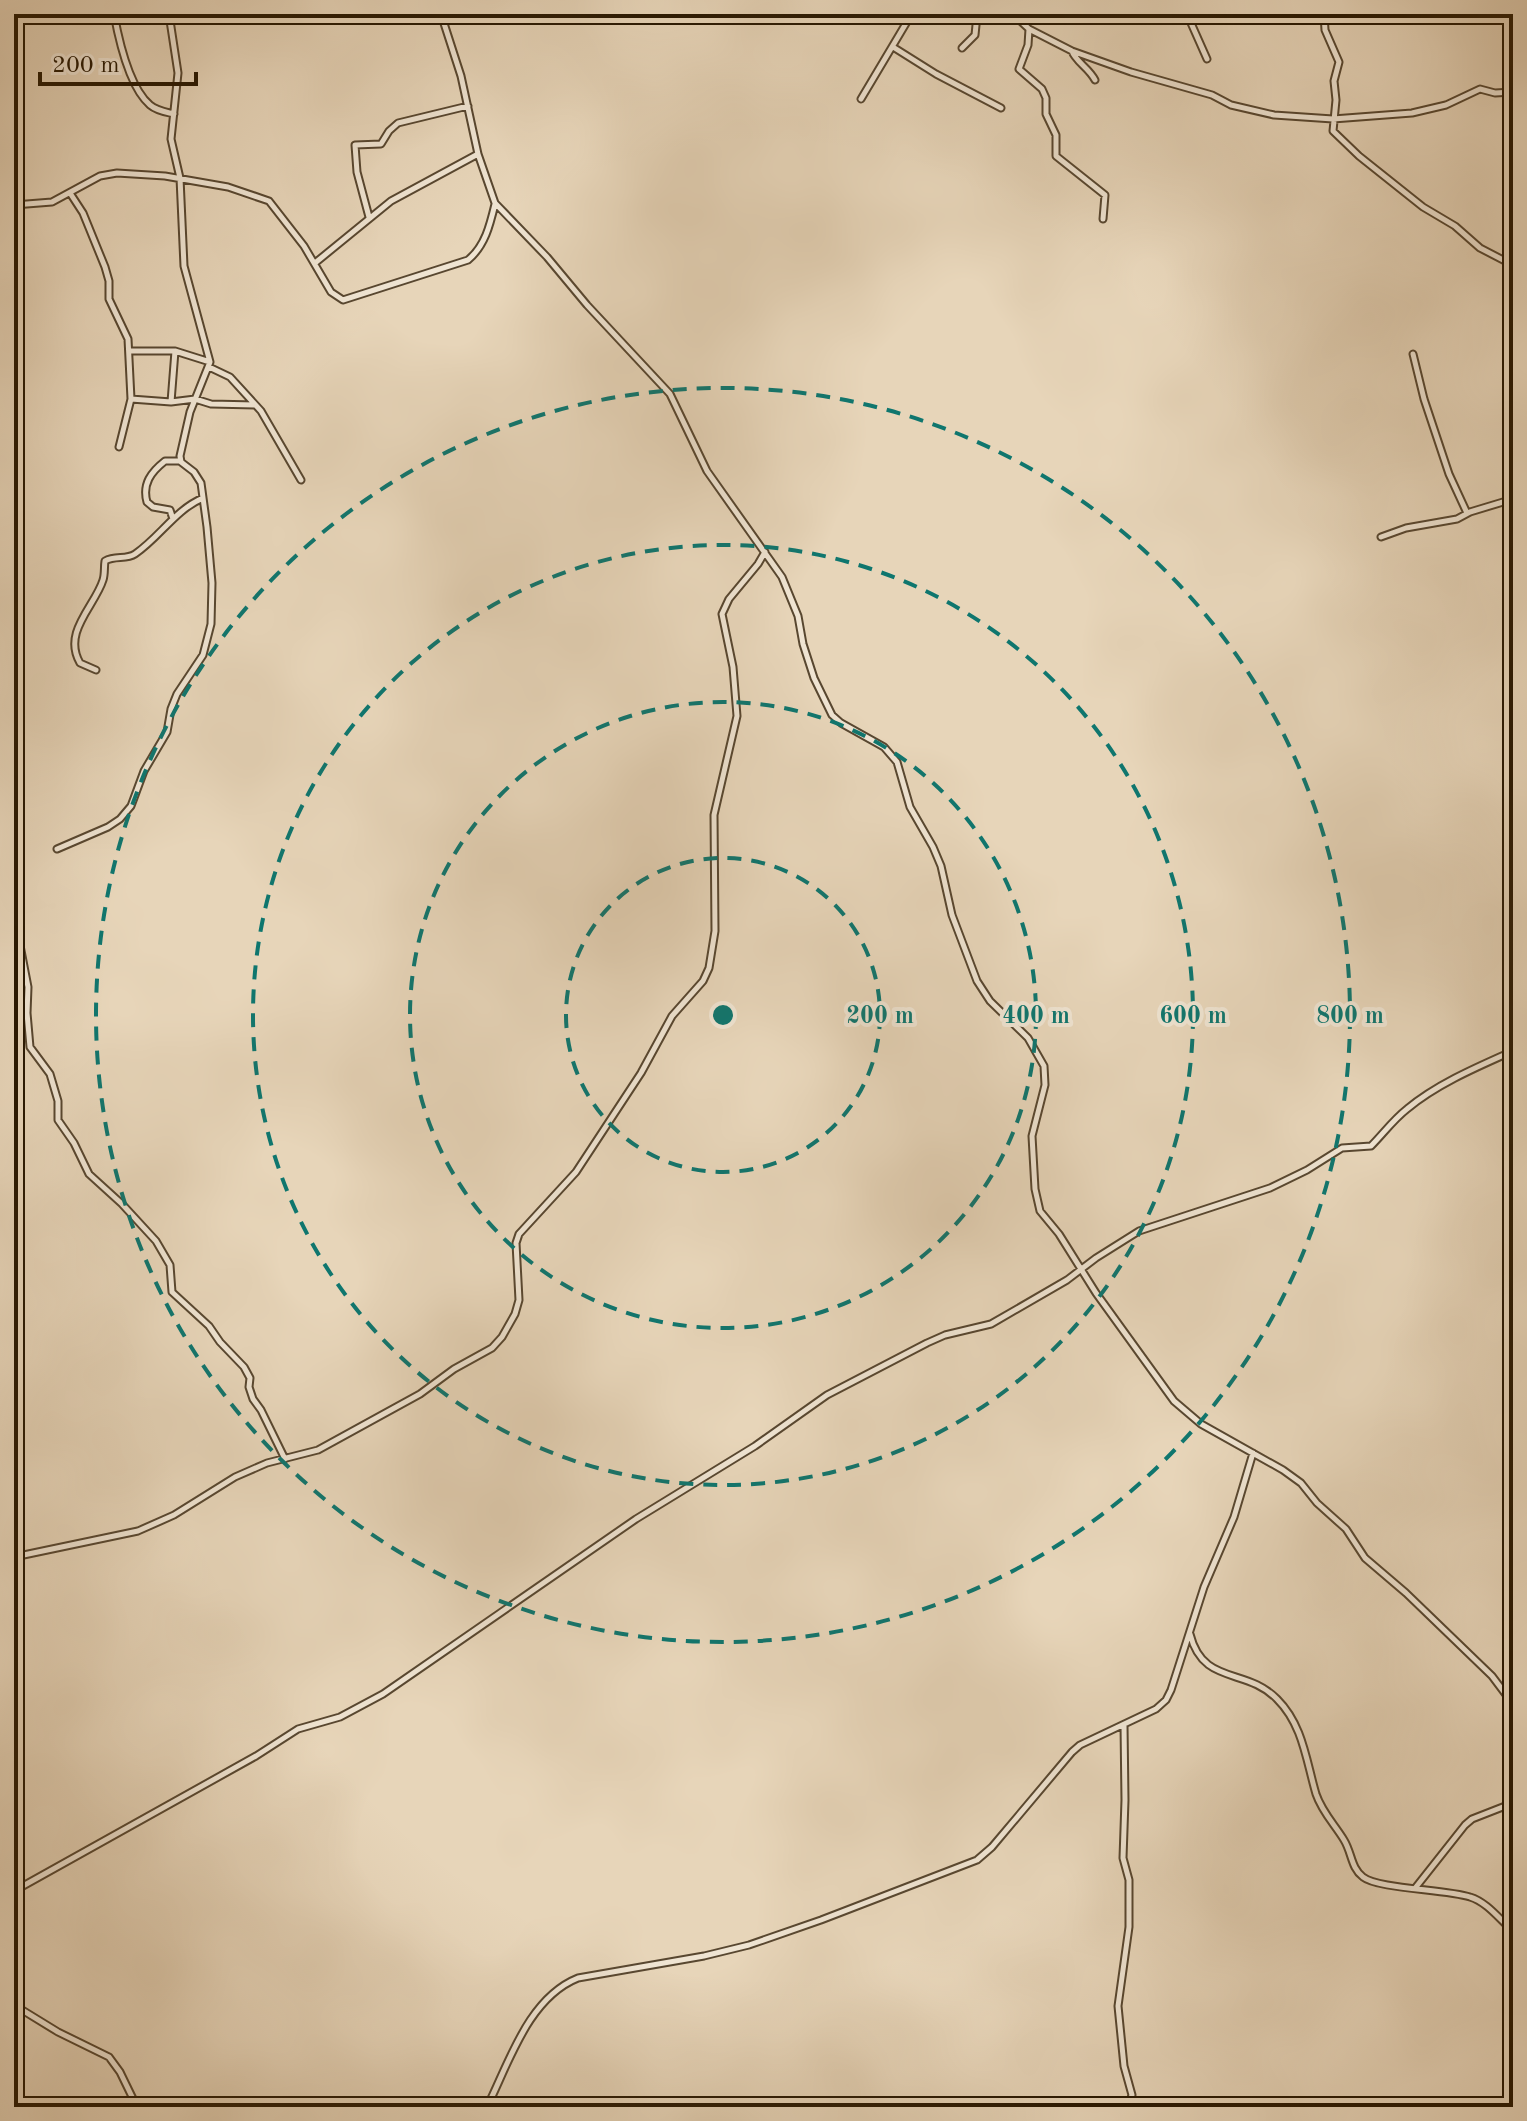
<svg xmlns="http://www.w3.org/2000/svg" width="1527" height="2121" font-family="'Old Standard TT',serif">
  <rect width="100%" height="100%" fill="#e7d5b9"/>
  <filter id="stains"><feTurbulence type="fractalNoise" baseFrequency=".0025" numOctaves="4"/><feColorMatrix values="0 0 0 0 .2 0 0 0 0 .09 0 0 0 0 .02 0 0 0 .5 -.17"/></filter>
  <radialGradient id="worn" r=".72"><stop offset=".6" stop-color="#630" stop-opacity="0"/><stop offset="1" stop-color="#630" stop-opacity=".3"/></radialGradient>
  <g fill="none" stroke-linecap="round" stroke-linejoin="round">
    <defs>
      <path id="minor" d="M114,14C119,41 129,87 150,105C157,111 166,112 174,114
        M441,14L461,76L478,154L495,203L547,257L587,305L670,394L707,471L782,577L798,616L803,644L814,678L832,715L841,723L884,747L897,762L910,807L933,847L941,866L952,915L977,981L990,1001L1028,1038L1044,1066L1045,1085L1032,1136L1035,1189L1040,1211L1059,1234L1096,1293L1174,1401L1201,1424L1283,1470L1301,1483L1317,1503L1346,1529L1365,1558L1406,1593L1492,1676L1513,1704
        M826,14H979
        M1013,14L1029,29L1072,51L1131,72L1212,95L1231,105L1274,115L1333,119L1412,113L1446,105L1480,89L1495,93L1513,92
        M1187,14L1207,59
        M1324,14L1325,30L1339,62L1334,81L1336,100L1333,131L1359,156L1423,207L1455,226L1480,248L1507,262L1513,271
        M1029,29L1028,45L1019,69L1042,89L1046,98V114L1056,135V156L1105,195L1103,219
        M893,47L936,74L1001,108
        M962,48L975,35L977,15
        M1072,51C1075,61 1089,68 1095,80
        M861,99L911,15
        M70,193L83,213L105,267L109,281V299L128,339L131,399L119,447
        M14,205L52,202L100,176L117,173L165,176L228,187L269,201L304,246L331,292L343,300L468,260C485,246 490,225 495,204
        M369,217L357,172L355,145L381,144L389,131L398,123L468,106
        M315,263L391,201L478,154
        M129,351H175L210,362
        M1413,354L1424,399L1449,474L1467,513
        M209,367L230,377L261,411L301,480
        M131,399L171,402L195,399L211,404L255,405
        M171,402L175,351
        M173,519L170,510L153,507L147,502C142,484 151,472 165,461H181
        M1381,537L1406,528L1457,519L1470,512L1513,499
        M96,670L80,663C62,632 95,606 103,580C105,574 104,567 105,561C115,555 126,560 135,554C160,537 175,510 203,498
        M57,849L108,827L120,819L131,806L144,771L167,732L171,709L177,694L203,655L211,624L212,583L207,527L201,483L194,472L181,462L180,456L190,412L210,362L184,266L180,178L171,139L178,73L169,14
        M14,914L28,987L27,1013L30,1047L50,1074L58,1101V1120L74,1143L89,1174L122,1204L156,1241L170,1265L172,1292L209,1326L220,1342L244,1367L250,1378L249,1387L253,1399L261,1410L285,1459
        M14,1557L138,1531L174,1515L235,1477L267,1463L318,1450L420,1394L454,1369L492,1348L502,1337L515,1314L519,1300L516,1243L519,1234L576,1172L641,1073L672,1016L703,981L709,968L715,931L714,815L737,716L733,667L722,614L729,599L758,564L765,552
        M1190,1634C1203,1686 1246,1667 1277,1699C1303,1725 1306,1760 1316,1794C1322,1812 1335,1825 1344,1840C1352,1853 1351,1868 1363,1877C1378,1889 1446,1889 1470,1897C1487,1902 1500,1920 1513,1931
        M1124,1725L1125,1800L1123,1858L1129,1880V1927L1118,2006L1124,2066L1132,2095L1128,2107
        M1416,1887L1465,1825L1472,1819L1513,1803
        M14,1891L256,1756L298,1729L340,1717L383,1694L636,1519L755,1446L827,1395L927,1343L945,1335L991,1324L1067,1280L1096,1258L1139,1231L1270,1188L1307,1170L1342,1148L1371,1146C1383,1134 1393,1120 1407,1109C1437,1084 1477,1067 1513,1051
        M14,2005L58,2032L109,2057L120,2072L137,2107
        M487,2107C509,2063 528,1998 578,1978L704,1956L749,1945L821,1920L977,1860L992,1847L1072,1752L1080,1745L1156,1709L1166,1700L1171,1690L1204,1587L1234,1517L1253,1453"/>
    </defs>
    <use href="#minor" stroke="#584730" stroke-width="9"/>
    <use href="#minor" stroke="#efe4d2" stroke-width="5"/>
  </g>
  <g fill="none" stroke="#0f766e" stroke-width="4" stroke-dasharray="14 10">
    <circle cx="723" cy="1015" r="157"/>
    <circle cx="723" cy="1015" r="313"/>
    <circle cx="723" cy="1015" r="470"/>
    <circle cx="723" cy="1015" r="627"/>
  </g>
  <circle cx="723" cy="1015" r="12" fill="#0f766e" stroke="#efe4d2" stroke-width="4"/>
  <g font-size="24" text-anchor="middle" font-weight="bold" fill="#0f766e" stroke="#efe4d2" stroke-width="8" stroke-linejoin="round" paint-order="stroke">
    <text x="880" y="1023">200 m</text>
    <text x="1036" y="1023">400 m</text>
    <text x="1193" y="1023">600 m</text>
    <text x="1350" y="1023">800 m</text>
  </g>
  <rect width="1527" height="2121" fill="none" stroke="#e7d5b9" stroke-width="48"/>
  <rect x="16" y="16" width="1495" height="2089" fill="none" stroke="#281802" stroke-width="4"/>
  <rect x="24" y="24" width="1479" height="2073" fill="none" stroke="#281802" stroke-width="2"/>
  <path d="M40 72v12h156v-12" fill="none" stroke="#281802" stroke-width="4"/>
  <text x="52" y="72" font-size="24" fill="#281802" stroke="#efe4d2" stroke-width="6" paint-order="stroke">200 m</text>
  <rect width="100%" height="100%" filter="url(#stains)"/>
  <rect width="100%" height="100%" fill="url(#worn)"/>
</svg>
